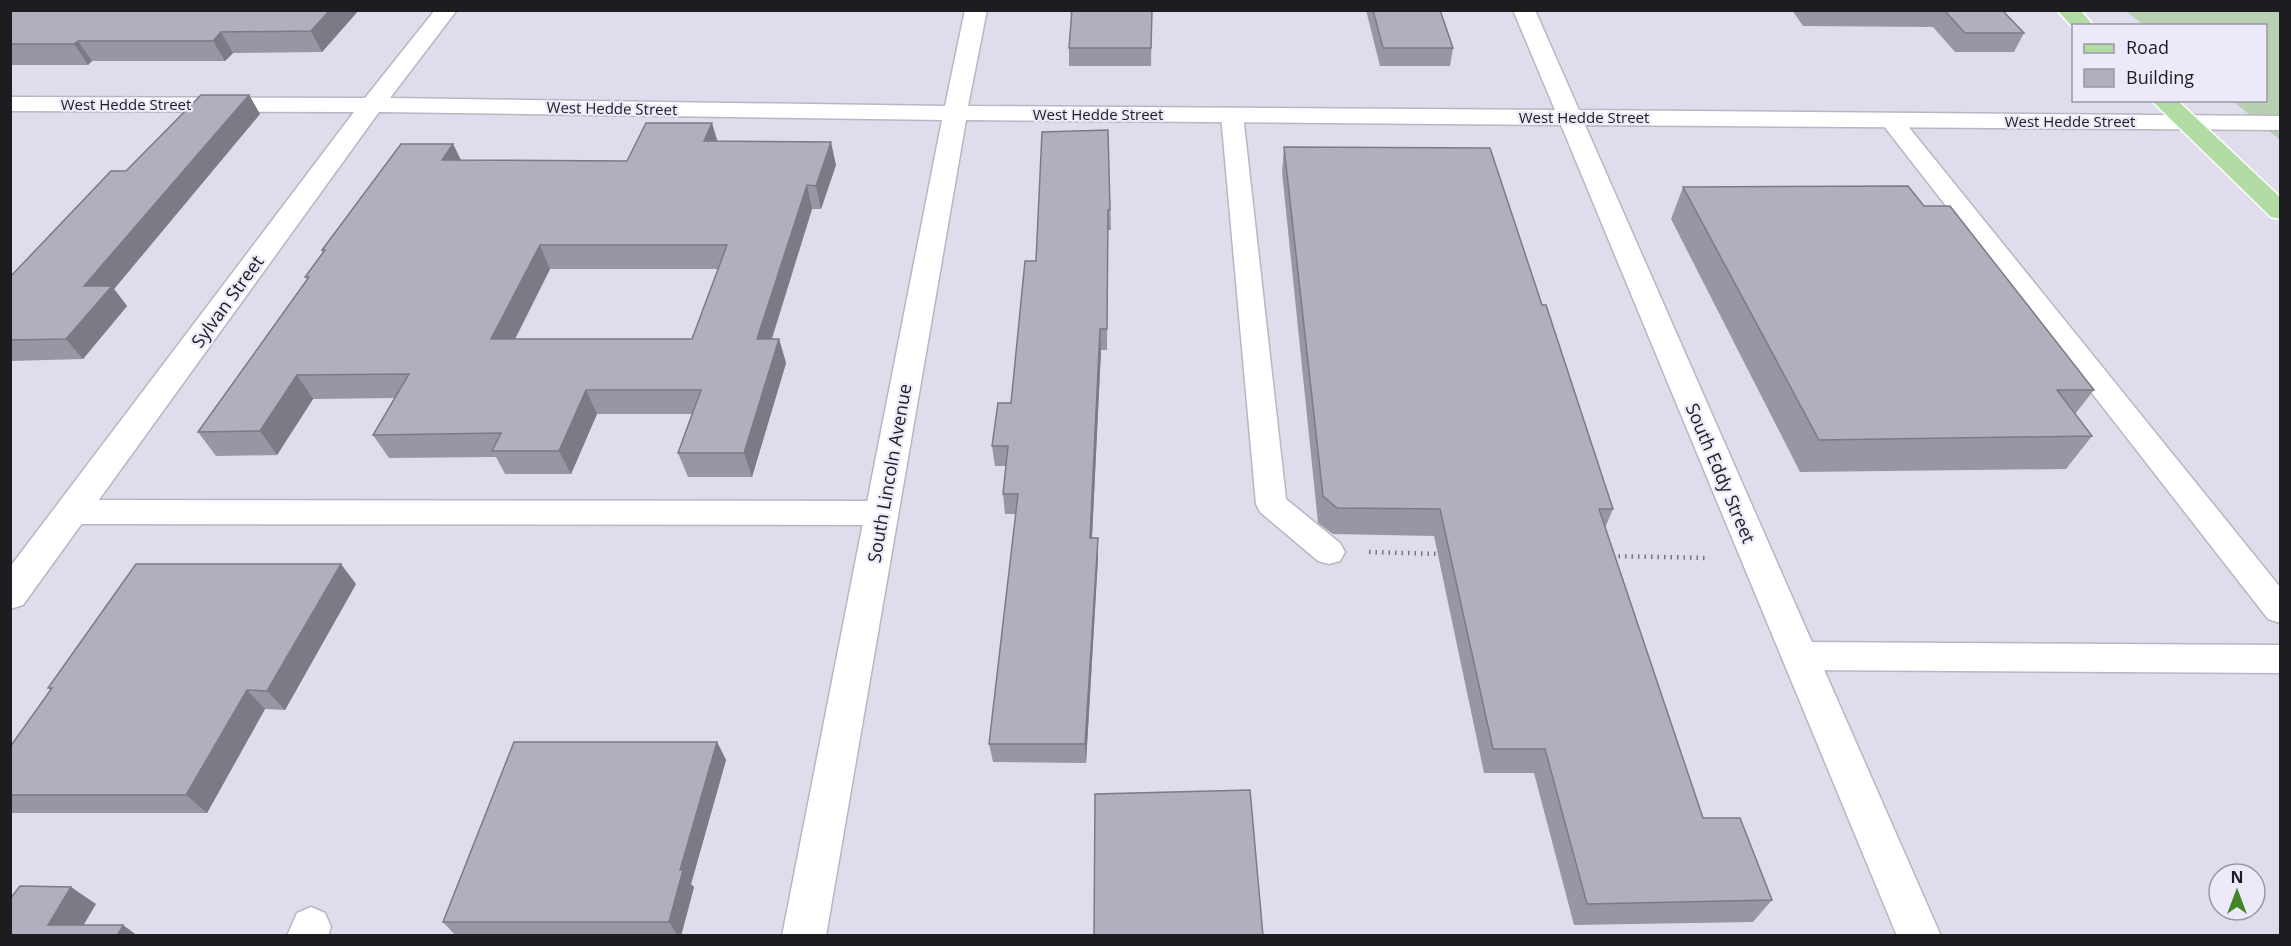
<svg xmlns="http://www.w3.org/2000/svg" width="2291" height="946" font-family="'Open Sans',sans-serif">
  <rect width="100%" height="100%" fill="#dfddec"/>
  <path fill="#b8cfb1" d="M2126,11H2280V140L2233,101L2266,100V26L2144,25Z"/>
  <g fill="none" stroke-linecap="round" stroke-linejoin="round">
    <defs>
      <path id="service" d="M1232,108L1240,110L1243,115L1286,499L1340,543L1345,552L1340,561L1329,564L1318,561L1260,512L1256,504L1221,115L1224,110Z
        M1891,113L1899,115L2280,587V623L2268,619L1883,125L1880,120L1883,115Z
        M72,500L882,501L893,505L897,513L893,521L882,525L72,524L61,520L57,512L61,504Z
        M1800,642L2280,645V673L1800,670L1788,666L1783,656L1788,646Z
        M311,907L325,913L331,927L328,936H287L297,913Z"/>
      <path id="minor" d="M435,10H457L390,98L945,106L965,10H987L968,106L1555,110L1513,10H1535L1579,110L2280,116V130L1585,125L1941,936H1897L1561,125L966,120L826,936H782L942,120L379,112L23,605L10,609V567L354,112L10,111V97L365,98Z"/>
      <path id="primary" d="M2057,10H2080L2094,26H2074V29Z
        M2151,100H2177L2280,197V219L2271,217Z"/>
    </defs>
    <use href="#service" stroke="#b8b6c4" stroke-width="3"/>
    <use href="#minor" stroke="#b8b6c4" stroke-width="3"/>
    <use href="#primary" stroke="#fff" stroke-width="3"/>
    <path stroke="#75747e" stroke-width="4.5" stroke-dasharray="1.5 5" stroke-linecap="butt" d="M1369,552L1442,554
      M1612,556L1709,558"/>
    <use href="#service" fill="#fff" fill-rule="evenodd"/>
    <use href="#minor" fill="#fff" fill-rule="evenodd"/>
    <use href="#primary" fill="#b2dca4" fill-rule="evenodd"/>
  </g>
  <path fill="#9896a3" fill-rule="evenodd" d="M10,10H359L322,52L233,53L225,61H92L88,65H10Z
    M1070,10H1152L1151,66H1069V48L1071,16Z
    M1366,10H1440L1453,48L1450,66H1380Z
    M1792,10H2002L2024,33L2014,52H1955L1933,27L1803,26Z
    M249,95L260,114L114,289L127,306L83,359L10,361V277L126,171Z
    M1108,130L1111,230H1108L1107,350H1101L1092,538L1098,558L1086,763L993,762L989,744L1016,514H1005L1003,494L1006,466H995L992,446L1011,403L1036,261Z
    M717,141L836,165L821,209H812L772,339H779L786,363L752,477H688L678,453L692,414H597L571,474H505L496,457L389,458L373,435L395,398L313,399L277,455L216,456L198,432L307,279L305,277L323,253L322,250L453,144L461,160L627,161ZM550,269H718L692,339H515Z
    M1284,147L1542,305L1613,509L1605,528L1703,818L1772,900L1753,922L1574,925L1534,773H1484L1434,536L1333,534L1318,523L1282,172Z
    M1683,187L1924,206L2094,390L2075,414L2092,436L2066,469L1800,472L1671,219Z
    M356,584L285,710L265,709L207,813H10V747L51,690L48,688Z
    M717,742L726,760L691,884L694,887L681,936H456L443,922Z"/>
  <path fill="#7c7a84" d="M330,10H359L322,52L311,31Z
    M221,32L233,53L225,61L213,41Z
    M78,41L92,61L88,65L74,44Z
    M249,95L260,114L114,289L127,306L83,359L66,339L84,286Z
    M712,123L719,146L704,141Z
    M831,142L836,165L821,209L816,186Z
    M453,144L464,167L442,160Z
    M807,185L812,209L764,363L757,339Z
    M540,245L550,269L503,363L491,339Z
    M1100,329L1101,350L1091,557L1090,538Z
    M779,339L786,363L752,477L744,453Z
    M297,375L313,399L277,455L260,431Z
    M586,390L597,414L571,474L559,451Z
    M1098,538V558L1086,763L1085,744Z
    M341,564L356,584L285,710L267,691Z
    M247,690L265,709L207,813L186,795Z
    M717,742L726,760L691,884L694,887L681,936H678L669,922L680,870Z
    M71,887L96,904L77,936L48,925Z
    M123,925L138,936H117Z"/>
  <path fill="#b1afbd" stroke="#7c7a84" stroke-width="1.5" fill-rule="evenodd" d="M10,10H330L311,31L221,32L213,41H78L74,44H10Z
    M1072,10H1152L1151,48H1069Z
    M1373,10H1440L1453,48H1383Z
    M1944,10H2002L2024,33H1965Z
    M201,95H249L84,286H112L66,339L10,340V277L111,171H126Z
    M646,123H712L704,141L831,142L816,186L807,185L757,339H779L744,453H678L701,390H586L559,451H492L501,433L373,435L409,374L297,375L260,431L198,432L309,277H305L325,250H322L401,144H453L442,160L627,161ZM540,245H727L692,339H491Z
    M1108,130L1110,210H1108L1107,329H1100L1090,538H1098L1085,744H989L1018,494H1003L1008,446H992L998,403H1011L1025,261H1036L1042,132Z
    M1284,147L1490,148L1542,305H1546L1613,509H1599L1703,818H1740L1772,900L1587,904L1545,749H1493L1440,509L1337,508L1323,496Z
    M1908,186L1924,206H1950L2094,390H2057L2092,436L1819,440L1683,187Z
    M136,564H341L267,691L247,690L186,795H10V747L52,688H48Z
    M514,742H717L680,870H683L669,922H443Z
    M1250,790L1263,936H1094L1095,794Z
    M20,886L71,887L48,925H123L117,936H10V899Z"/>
  <g text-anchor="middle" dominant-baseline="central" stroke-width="4.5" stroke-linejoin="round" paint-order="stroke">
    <g font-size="15" fill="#1d1c21" stroke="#eceaf9">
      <text x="126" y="104">West Hedde Street</text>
      <text transform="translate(612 108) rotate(1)">West Hedde Street</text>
      <text x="1098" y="114">West Hedde Street</text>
      <text x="1584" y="117">West Hedde Street</text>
      <text x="2070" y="121">West Hedde Street</text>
    </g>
    <g font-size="18" fill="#1d1c21" stroke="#eceaf9">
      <text transform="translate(227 301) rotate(-54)">Sylvan Street</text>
      <text transform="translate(889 473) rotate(-80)">South Lincoln Avenue</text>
      <text transform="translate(1721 473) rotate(67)">South Eddy Street</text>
    </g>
  </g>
  <rect width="2291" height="946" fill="none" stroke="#1d1c21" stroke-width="24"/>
  <rect x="2072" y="24" width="195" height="78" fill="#eceaf9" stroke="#9998a3" stroke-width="1.5"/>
  <rect x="2084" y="44" width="30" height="9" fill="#b2dca4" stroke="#9998a3" stroke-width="1.5"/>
  <text x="2126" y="54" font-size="18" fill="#1d1c21">Road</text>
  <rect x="2084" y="69" width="30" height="18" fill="#b1afbd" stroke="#9998a3" stroke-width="1.5"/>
  <text x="2126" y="84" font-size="18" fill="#1d1c21">Building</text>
  <g transform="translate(2237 892)"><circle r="28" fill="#eceaf9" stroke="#9998a3" stroke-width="1.5"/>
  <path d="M0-4.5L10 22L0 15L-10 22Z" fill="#438528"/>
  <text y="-9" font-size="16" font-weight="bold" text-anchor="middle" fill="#1d1c21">N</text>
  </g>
</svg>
